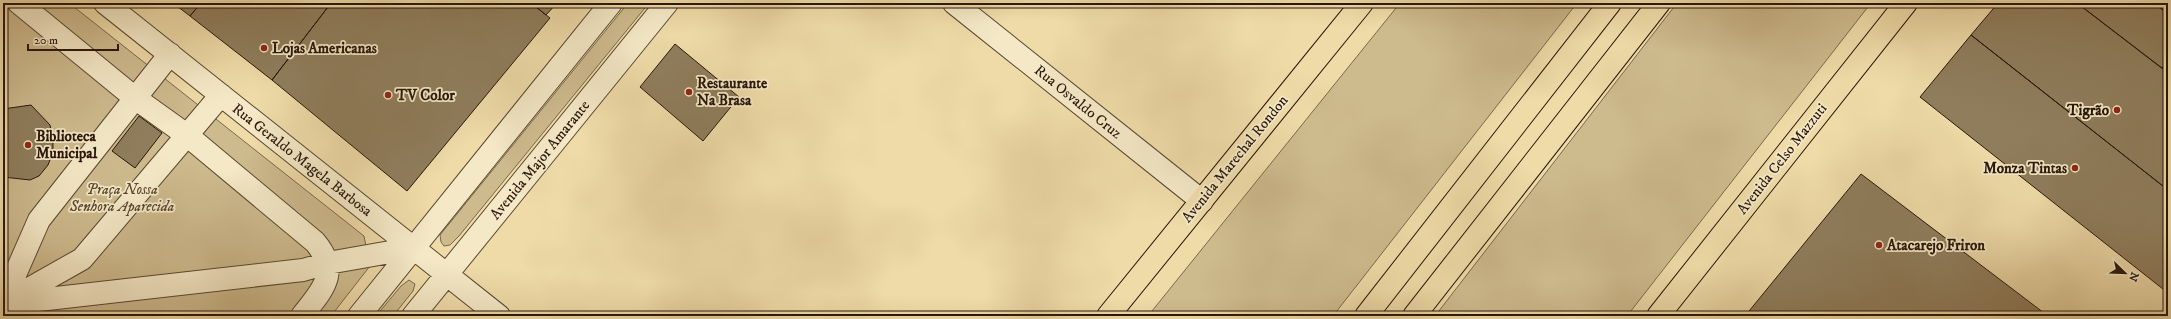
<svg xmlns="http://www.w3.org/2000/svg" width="2171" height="319" font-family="'IM FELL DW Pica',serif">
  <rect width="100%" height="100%" fill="#eedba8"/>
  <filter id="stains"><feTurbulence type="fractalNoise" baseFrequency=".005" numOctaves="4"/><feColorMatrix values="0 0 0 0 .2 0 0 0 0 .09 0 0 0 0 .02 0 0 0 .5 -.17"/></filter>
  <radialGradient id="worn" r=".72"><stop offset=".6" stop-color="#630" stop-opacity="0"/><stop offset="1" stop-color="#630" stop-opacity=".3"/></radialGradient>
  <path fill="#cdba8d" stroke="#7b684c" d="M3,3H69L364,236L370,266L331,316H3Z
    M628,3H649L459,236L450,245L444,246L441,242L440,235Z
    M1400,3H1577L1333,316H1148Z
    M1677,3H1871L1627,316H1435Z
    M409,280L415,284L413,291L393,316H376L401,286Z"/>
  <path fill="#8f7d5c" stroke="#29170a" d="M173,3H201L190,16Z
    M201,3H331L272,80L190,16Z
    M331,3H531L550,18L407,191L272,80Z
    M531,3H557L546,15Z
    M1998,3H2077L2168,73V190L1971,35Z
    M2077,3H2154L2168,14V61L2162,68Z
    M2154,3H2168V14Z
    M1971,35L2168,190V293L1920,97Z
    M675,44L739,97L703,141L640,87Z
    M2168,61V72L2162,68Z
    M31,105L50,125L53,138V152L48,165L39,176L30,180L3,177V109Z
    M139,116L162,133L135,168L112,151Z
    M1861,174L2048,316H1745Z"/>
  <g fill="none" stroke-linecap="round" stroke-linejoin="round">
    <defs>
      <path id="minor" d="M19,3L135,98L188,136L315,242C341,273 322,290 302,316
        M105,3L499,316
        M954,3L1202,201
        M11,299L82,259L221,95
        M3,302L39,220L170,54
        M3,304L303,270L328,263L413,248
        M359,316L611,3
        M413,316L667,3"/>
      <path id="major" d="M1108,316L1362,3
        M1658,316L1906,3"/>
      <path id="highway" d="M1366,316L1610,3
        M1414,316L1659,3"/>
    </defs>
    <use href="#minor" stroke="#5a4832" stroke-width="24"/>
    <use href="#major" stroke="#29170a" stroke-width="24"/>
    <use href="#highway" stroke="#29170a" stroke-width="24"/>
    <use href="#minor" stroke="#f4e8c6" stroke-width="22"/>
    <use href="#major" stroke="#eedba8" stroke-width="22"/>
    <use href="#highway" stroke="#eedba8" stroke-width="22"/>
  </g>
  <g fill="#8f2418" stroke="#f4e8c6" stroke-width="1.5">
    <circle cx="264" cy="48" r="4"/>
    <circle cx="689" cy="92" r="4"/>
    <circle cx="388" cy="95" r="4"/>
    <circle cx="2117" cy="110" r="4"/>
    <circle cx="28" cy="145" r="4"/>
    <circle cx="2075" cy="168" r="4"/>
    <circle cx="1879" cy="245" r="4"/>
  </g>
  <g text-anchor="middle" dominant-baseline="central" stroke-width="3.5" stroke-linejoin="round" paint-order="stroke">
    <g font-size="15" font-weight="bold" fill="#29170a" stroke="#f4e8c6" text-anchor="start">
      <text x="272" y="48">Lojas Americanas</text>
      <text x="697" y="83">Restaurante<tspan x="697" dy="17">Na Brasa</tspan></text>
      <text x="396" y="95">TV Color</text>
      <text x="2109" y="110" text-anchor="end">Tigrão</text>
      <text x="36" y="136">Biblioteca<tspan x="36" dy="17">Municipal</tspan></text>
      <text x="2067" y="168" text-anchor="end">Monza Tintas</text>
      <text x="1887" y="245">Atacarejo Friron</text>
    </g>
    <g font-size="15" fill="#29170a" stroke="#f4e8c6">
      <text transform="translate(1078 102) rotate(39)">Rua Osvaldo Cruz</text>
      <text transform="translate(1235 159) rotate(-51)">Avenida Marechal Rondon</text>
      <text transform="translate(1782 159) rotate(-52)">Avenida Celso Mazzuti</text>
      <text transform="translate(302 160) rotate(38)">Rua Geraldo Magela Barbosa</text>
      <text transform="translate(540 160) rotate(-51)">Avenida Major Amarante</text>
    </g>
    <g font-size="15" font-style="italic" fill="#5a4831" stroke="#f4e8c6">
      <text x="122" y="189">Praça Nossa<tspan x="122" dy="17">Senhora Aparecida</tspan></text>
    </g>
  </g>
  <rect width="2171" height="319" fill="none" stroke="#eedba8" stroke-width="16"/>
  <rect x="4" y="4" width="2163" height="311" fill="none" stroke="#29170a" stroke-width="2"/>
  <rect x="8" y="8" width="2155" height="303" fill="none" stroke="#29170a"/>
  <g transform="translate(2125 273) rotate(113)" stroke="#f4e8c6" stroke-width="3" paint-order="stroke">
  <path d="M0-3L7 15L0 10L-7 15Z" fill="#29170a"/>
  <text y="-6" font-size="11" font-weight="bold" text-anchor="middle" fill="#29170a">N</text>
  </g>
  <path d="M28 44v6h90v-6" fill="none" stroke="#29170a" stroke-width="2"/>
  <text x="34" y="44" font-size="12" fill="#29170a" stroke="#f4e8c6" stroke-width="3" paint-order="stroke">20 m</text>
  <rect width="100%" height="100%" filter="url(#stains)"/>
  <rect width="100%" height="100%" fill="url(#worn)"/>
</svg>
